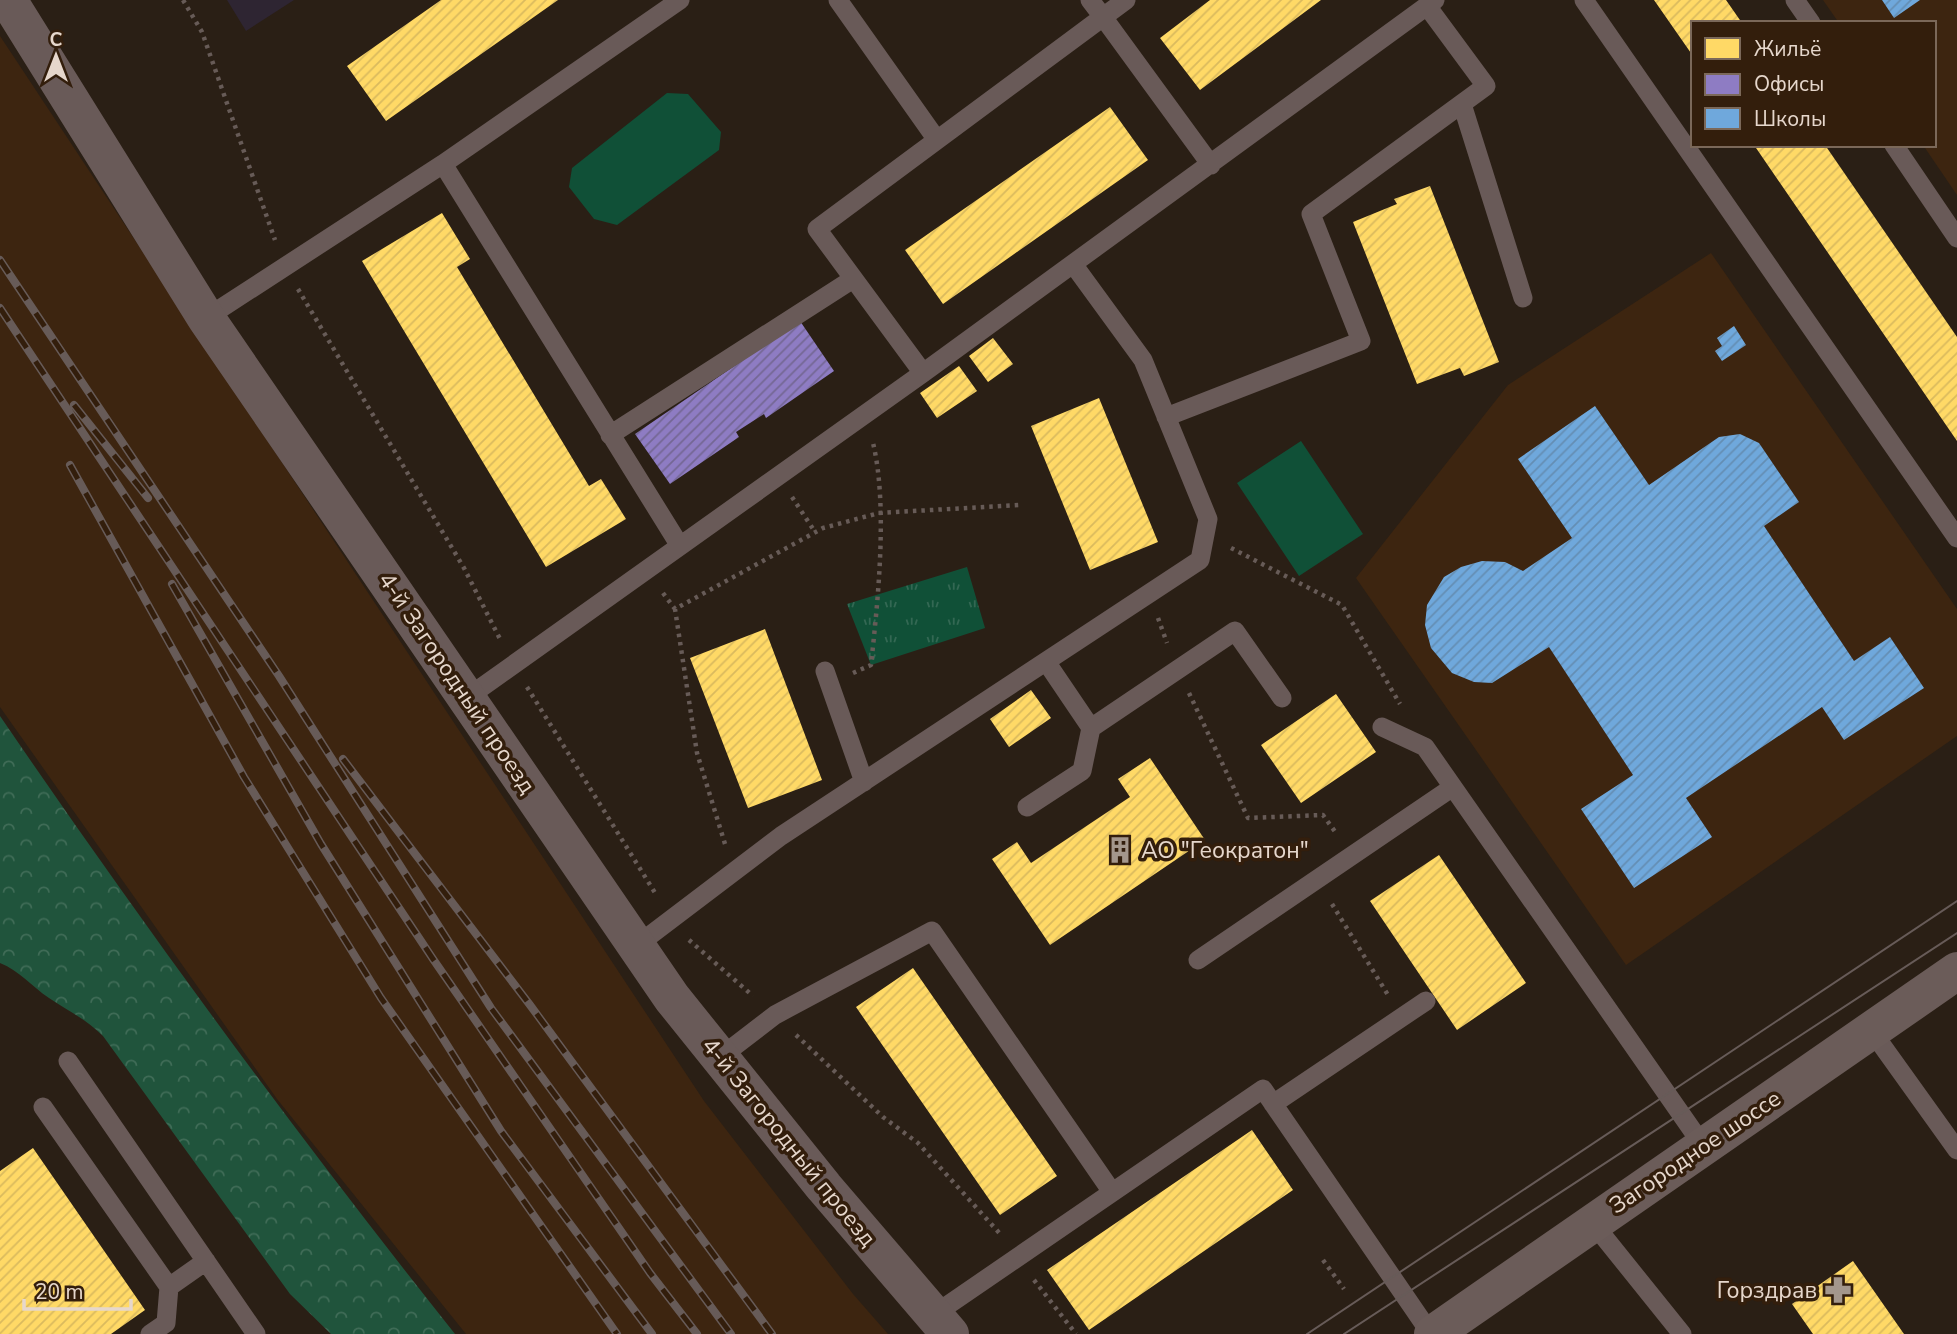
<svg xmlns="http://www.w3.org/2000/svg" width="1957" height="1334" font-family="'Nunito Sans',sans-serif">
  <defs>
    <pattern id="forest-crowns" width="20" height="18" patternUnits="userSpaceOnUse" patternTransform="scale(1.75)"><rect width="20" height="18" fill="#20543c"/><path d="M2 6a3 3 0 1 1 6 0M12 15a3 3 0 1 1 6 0" fill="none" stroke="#406c57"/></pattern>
    <pattern id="park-tufts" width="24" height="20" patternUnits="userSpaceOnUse" patternTransform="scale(1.75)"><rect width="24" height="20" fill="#105037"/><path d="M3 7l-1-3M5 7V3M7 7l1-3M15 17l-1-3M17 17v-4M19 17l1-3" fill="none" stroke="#336853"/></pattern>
    <pattern id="homes-hatch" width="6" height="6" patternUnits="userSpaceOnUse" patternTransform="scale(1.75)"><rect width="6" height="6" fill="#ffd966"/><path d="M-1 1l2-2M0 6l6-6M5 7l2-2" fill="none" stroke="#daba5e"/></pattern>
    <pattern id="offices-hatch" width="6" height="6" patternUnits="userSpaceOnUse" patternTransform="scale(1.75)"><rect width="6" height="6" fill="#8e7cc3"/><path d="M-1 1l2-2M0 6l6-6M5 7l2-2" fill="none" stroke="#746794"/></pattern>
    <pattern id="schools-hatch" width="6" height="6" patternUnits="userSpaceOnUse" patternTransform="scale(1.75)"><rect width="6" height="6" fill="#6fa8dc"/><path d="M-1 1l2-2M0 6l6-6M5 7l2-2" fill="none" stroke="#648eb4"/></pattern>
  </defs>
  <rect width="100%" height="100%" fill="#2a1f15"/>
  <path fill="#3d2510" d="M1823,0H1957V195L1923,145H1934V23H1839Z
    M0,36L704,1101L853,1294L888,1334H466L277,1099L0,707Z
    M1711,253L1957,609V736L1626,965L1356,578L1508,385Z"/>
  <path fill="#2e2532" d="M227,0H294L246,31Z"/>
  <path fill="#105037" d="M667,93L688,94L721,132L719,150L617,225L594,219L569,187L572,168Z
    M1301,441L1363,534L1299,576L1237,483Z"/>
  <path fill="url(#forest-crowns)" d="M0,716C144,927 296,1134 455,1334H331L290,1294L103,1036C86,1019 68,1011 49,998C31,986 20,971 0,963Z"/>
  <path fill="url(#park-tufts)" d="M967,567L985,628L871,665L847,604Z"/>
  <path fill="url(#homes-hatch)" d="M441,0H558L386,121L347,66Z
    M1210,0H1321L1200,90L1160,38Z
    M1654,0H1726L1742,23H1693V56Z
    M1110,107L1148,160L943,304L905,250Z
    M1754,145H1825L1957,337V441Z
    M1430,186L1499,362L1464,376L1460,368L1417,384L1353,222L1397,204L1394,199Z
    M442,213L470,259L457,267L589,486L601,479L626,519L546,567L362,261Z
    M993,338L1013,364L988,382L969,356Z
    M959,366L977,391L937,418L920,393Z
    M1099,398L1158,542L1090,570L1031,426Z
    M765,629L822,780L748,808L690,658Z
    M1031,690L1051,718L1009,747L990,719Z
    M1336,694L1376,752L1301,803L1261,745Z
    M1150,758L1205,840L1050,945L992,859L1017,842L1031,863L1130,797L1118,779Z
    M1439,855L1526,983L1457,1030L1370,901Z
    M913,968L1057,1176L1000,1215L856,1007Z
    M1252,1130L1293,1190L1089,1330L1047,1270Z
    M33,1148L145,1310L111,1334H0V1171Z
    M1853,1261L1904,1334H1813L1792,1304Z"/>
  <path fill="url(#offices-hatch)" d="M800,321L834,371L766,418L764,414L736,432L739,437L670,484L635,434Z"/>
  <path fill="url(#schools-hatch)" d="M1882,0H1920L1894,18Z
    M1734,326L1746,345L1722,361L1715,351L1722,346L1717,338Z
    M1595,406L1649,485L1719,437L1740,434L1759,443L1799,502L1764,526L1854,661L1890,637L1924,688L1844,740L1822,707L1686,798L1712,837L1634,888L1581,809L1633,775L1549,647L1492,683L1474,682L1452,673L1431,648L1425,625L1427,605L1444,577L1461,567L1482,561L1505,562L1523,571L1572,538L1518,459Z"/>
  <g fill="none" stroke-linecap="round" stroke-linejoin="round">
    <path stroke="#675b57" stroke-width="4.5" stroke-dasharray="3.5 5" stroke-linecap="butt" d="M183,0L202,32L275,240
      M298,289L464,568L500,639
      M792,497L815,532
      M1231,548L1342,605L1400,704
      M663,593L675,609
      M1158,618L1167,643
      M853,673L871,665C878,600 888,505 873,443
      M527,687L657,896
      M1189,693L1248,818L1323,815L1336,833
      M725,844L697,753L675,609L823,528L879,513L1019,505
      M1332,904L1388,995
      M689,940L753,996
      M796,1035L883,1117L918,1143L1002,1236
      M1323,1260L1344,1289
      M1034,1280L1076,1334"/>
    <path stroke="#695a58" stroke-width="19" d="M838,0L937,140
      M1090,0L1103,17L1126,0
      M1584,0L1957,538
      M1795,0L1811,23
      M1462,104L1523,298
      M1894,145L1957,238
      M443,164L680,0
      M206,318L443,164L680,546
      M923,373L817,229L1103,17L1211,165
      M1166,417L1361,341L1311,214L1486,86L1427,6
      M610,435L853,279
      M1047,663L1091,728
      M825,671L864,782
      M468,697L923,373L1435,0
      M1382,727L1425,747L1704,1147
      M1027,807L1082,771L1091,728L1235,631L1282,698
      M636,946L781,836L1200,560L1208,519L1143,360L1073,264
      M1198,960L1453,787
      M1871,1030L1957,1150
      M719,1058L775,1015L932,931L1112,1192
      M68,1061L256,1334
      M1273,1104L1426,1001
      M43,1107L169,1287L166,1323L150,1334
      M1592,1222L1682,1334
      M169,1287L206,1261
      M932,1316L1263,1089L1431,1334"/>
    <path stroke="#695a58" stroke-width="38" d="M8,0L206,318L672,998L824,1187L950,1334"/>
    <path stroke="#6b5c59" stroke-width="38" d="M1433,1334L1957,971"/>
    <path stroke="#675b58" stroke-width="2" d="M1307,1334L1957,901
      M1344,1334L1957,933"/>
    <defs>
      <path id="rail" d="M0,260L279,676L491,1008L731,1334
        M0,308L433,959L650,1273L697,1334
        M74,405L148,498
        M70,465L244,777L381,998L617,1334
        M172,584L321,844L501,1131L652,1334
        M343,759L530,1005L772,1334"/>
    </defs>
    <use href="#rail" stroke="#675b58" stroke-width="8"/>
    <use href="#rail" stroke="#331e0c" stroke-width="5" stroke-dasharray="16" stroke-linecap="butt"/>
  </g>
  <defs>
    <symbol id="building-bare" viewBox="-9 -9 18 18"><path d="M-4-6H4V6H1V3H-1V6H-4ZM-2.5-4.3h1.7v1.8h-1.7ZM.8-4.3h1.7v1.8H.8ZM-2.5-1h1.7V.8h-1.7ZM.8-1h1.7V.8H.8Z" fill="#a4978c" stroke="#331e0c" stroke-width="2.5" paint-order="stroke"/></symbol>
    <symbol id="pharmacy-bare" viewBox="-9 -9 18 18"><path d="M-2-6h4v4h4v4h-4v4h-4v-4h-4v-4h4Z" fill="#a4978c" stroke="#331e0c" stroke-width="2.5" paint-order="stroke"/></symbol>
  </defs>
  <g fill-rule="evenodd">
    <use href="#building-bare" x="1101" y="831" width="38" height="38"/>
    <use href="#pharmacy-bare" x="1819" y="1271" width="38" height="38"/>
  </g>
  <g text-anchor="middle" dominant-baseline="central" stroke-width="7" stroke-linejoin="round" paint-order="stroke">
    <g font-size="23" fill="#e6d7cc" stroke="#331e0c">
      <text transform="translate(457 683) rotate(56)">4-й Загородный проезд</text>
      <text transform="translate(789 1142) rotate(51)">4-й Загородный проезд</text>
      <text transform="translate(1695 1152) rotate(-34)">Загородное шоссе</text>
    </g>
    <g font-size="23" fill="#e6d7cc" stroke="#331e0c" text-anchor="start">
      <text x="1141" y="850">АО "Геократон"</text>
      <text x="1817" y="1290" text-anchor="end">Горздрав</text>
    </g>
  </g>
  <rect x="1691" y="21" width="245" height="126" fill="#331e0c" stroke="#7b6859" stroke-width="2"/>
  <rect x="1705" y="38" width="35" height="21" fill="#ffd966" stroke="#7b6859" stroke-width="2"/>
  <text x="1754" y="56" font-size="21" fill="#e6d7cc">Жильё</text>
  <rect x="1705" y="74" width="35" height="21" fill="#8e7cc3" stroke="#7b6859" stroke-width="2"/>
  <text x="1754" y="91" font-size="21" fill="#e6d7cc">Офисы</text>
  <rect x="1705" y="108" width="35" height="21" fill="#6fa8dc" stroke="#7b6859" stroke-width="2"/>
  <text x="1754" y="126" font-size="21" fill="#e6d7cc">Школы</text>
  <g transform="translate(56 56)" stroke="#331e0c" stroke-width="5" paint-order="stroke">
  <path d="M0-5L12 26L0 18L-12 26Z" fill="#e6d7cc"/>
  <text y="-10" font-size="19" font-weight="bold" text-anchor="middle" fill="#e6d7cc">С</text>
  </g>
  <path d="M24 1299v10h107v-10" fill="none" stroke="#e6d7cc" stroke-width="3.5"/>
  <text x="35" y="1299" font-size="21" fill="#e6d7cc" stroke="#331e0c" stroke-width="5" paint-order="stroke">20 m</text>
</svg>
